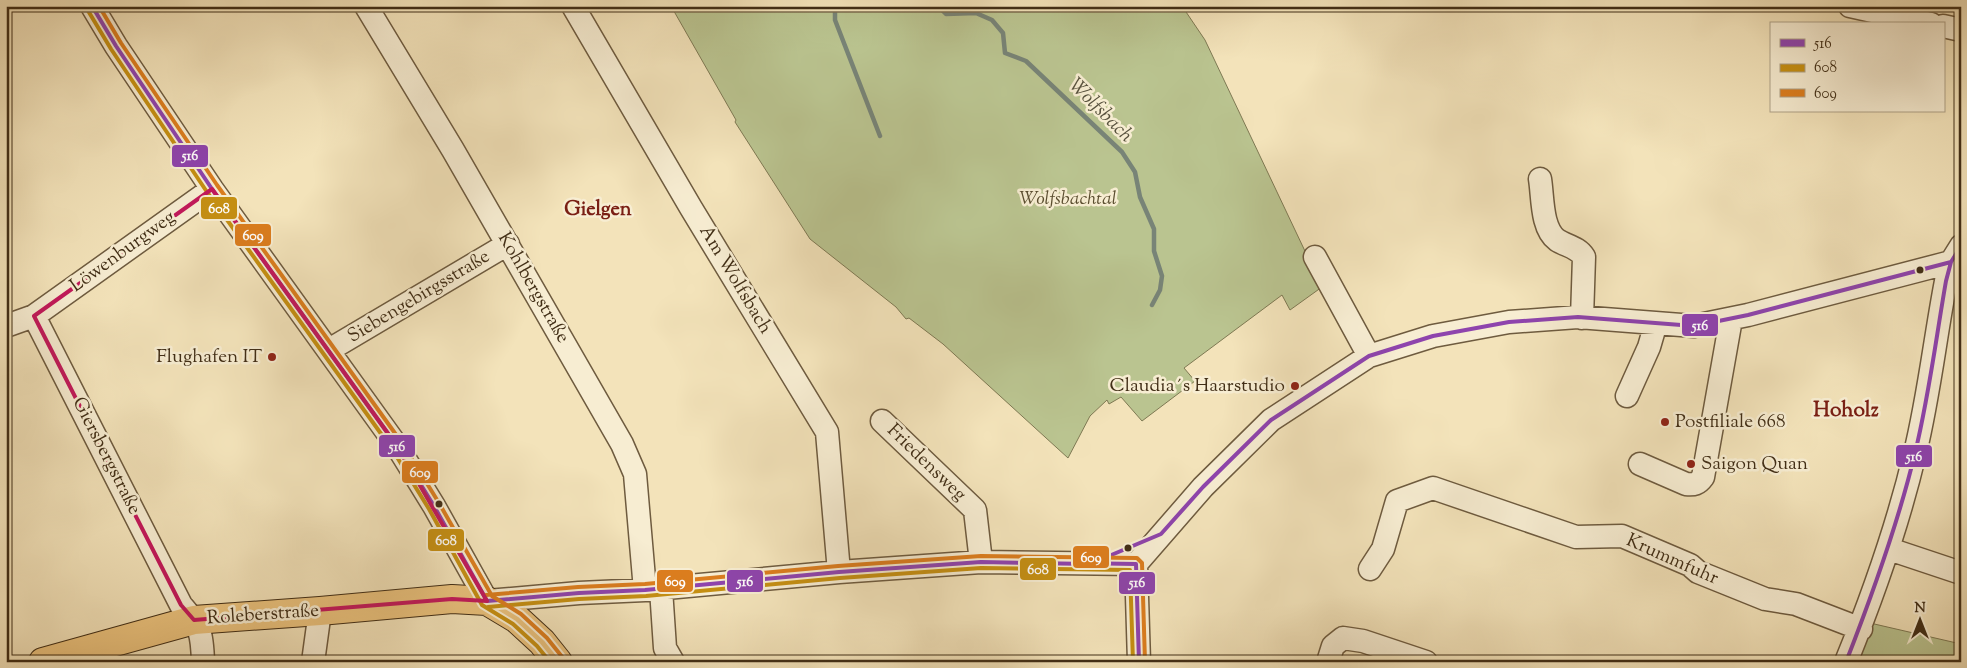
<svg xmlns="http://www.w3.org/2000/svg" width="1967" height="668" font-family="'Sorts Mill Goudy',serif">
  <rect width="100%" height="100%" fill="#f3e3ba"/>
  <filter id="stains"><feTurbulence type="fractalNoise" baseFrequency=".004" numOctaves="4"/><feColorMatrix values="0 0 0 0 .2 0 0 0 0 .09 0 0 0 0 .02 0 0 0 .5 -.17"/></filter>
  <radialGradient id="worn" r=".72"><stop offset=".6" stop-color="#630" stop-opacity="0"/><stop offset="1" stop-color="#630" stop-opacity=".3"/></radialGradient>
  <path fill="#bac490" stroke="#7e7953" d="M671,6H1182L1205,40L1322,287L1290,310L1282,295L1184,368L1195,381L1142,421L1121,397L1109,404L1107,400L1090,416L1068,458L943,344L909,318L906,319L896,307L810,239L735,122L736,120Z
    M1870,623L1961,644V662H1853Z"/>
  <g fill="none" stroke-linecap="round" stroke-linejoin="round">
    <path stroke="#788477" stroke-width="4.5" d="M835,6V20L880,136
      M938,6L946,14L976,13L992,20L1003,33L1005,53L1026,61L1122,152L1135,172L1140,197L1154,229V251L1162,276L1160,290L1152,305"/>
    <defs>
      <path id="minor" d="M92,6L116,46L212,189L397,446L434,506L487,601L579,593L645,590L839,572L981,562L1136,564L1203,487L1271,420L1369,356L1433,336L1509,322L1578,317L1694,326L1748,315L1951,262
        M366,6L453,150L622,444L635,474L645,590
        M573,6L691,208L827,432L839,572
        M1850,6L1931,24
        M1943,26L1961,30
        M1540,179C1543,197 1541,228 1557,240C1566,246 1578,247 1584,257L1582,318
        M1315,257L1369,356
        M34,316L212,189
        M6,326L34,316L181,605C201,628 202,632 203,662
        M329,350L508,244
        M1627,396L1649,347L1656,323
        M882,421L975,510L981,562
        M1640,464L1686,484C1694,485 1698,484 1703,477L1731,319
        M1889,549L1961,573
        M1136,564L1139,662
        M1370,569L1383,549L1397,501L1433,488L1576,537L1622,536L1690,565L1698,572L1765,599L1796,604L1861,629
        M661,589L665,648L673,662
        M313,662L320,611
        M1328,662L1333,646L1343,638L1363,641L1426,662
        M1846,662C1874,593 1898,525 1915,453C1929,396 1935,338 1946,281L1951,262L1961,246"/>
      <path id="major" d="M43,662L194,620L320,611L452,599L487,601L517,619L542,642L558,662"/>
    </defs>
    <use href="#minor" stroke="#6e5b3f" stroke-width="25"/>
    <use href="#major" stroke="#412e16" stroke-width="30"/>
    <use href="#minor" stroke="#f7edd2" stroke-width="22"/>
    <use href="#major" stroke="#eac27d" stroke-width="28"/>
    <defs>
      <path id="bus-1" d="M92,6L116,46L212,189L397,446L434,506L487,601
        M1075,563L1136,564L1139,662
        M487,601L579,593L645,590L839,572L981,562L1090,564L1161,534L1203,487L1271,420L1369,356L1433,336L1509,322L1578,317L1694,326L1748,315L1951,262
        M1846,662C1873,593 1898,524 1915,453C1929,396 1936,338 1946,281L1951,262L1961,246"/>
      <path id="bus-2" d="M87,9L111,49L207,192L392,449L429,509L482,605L513,624L537,646L550,662
        M488,607L579,599L646,596L840,578L981,568L1130,570L1133,662"/>
      <path id="bus-3" d="M99,6L121,43L217,185L402,443L439,503L492,596L521,614L547,638L563,658
        M486,595L578,587L645,584L838,566L981,556L1137,558L1142,563L1145,662"/>
    </defs>
    <use href="#bus-1" stroke="#f7edd2" stroke-width="8"/>
    <use href="#bus-2" stroke="#f7edd2" stroke-width="8"/>
    <use href="#bus-3" stroke="#f7edd2" stroke-width="8"/>
    <use href="#bus-1" stroke="#8e44ad" stroke-width="4"/>
    <use href="#bus-2" stroke="#c58f12" stroke-width="4"/>
    <use href="#bus-3" stroke="#db7d1e" stroke-width="4"/>
  </g>
  <path fill="none" stroke="#c2185b" stroke-width="4" stroke-linejoin="round" d="M212,189L397,446L487,601L452,599L194,620L181,605L34,316Z"/>
  <g fill="#412e16" stroke="#f7edd2" stroke-width="2">
    <circle cx="1920" cy="270" r="4.5"/>
    <circle cx="439" cy="504" r="4.5"/>
    <circle cx="1128" cy="548" r="4.5"/>
  </g>
  <g fill="#8f2418" stroke="#f7edd2" stroke-width="2">
    <circle cx="272" cy="357" r="5"/>
    <circle cx="1295" cy="386" r="5"/>
    <circle cx="1665" cy="422" r="5"/>
    <circle cx="1691" cy="464" r="5"/>
  </g>
  <g text-anchor="middle" dominant-baseline="central" stroke-width="5" stroke-linejoin="round" paint-order="stroke">
    <g font-size="19" font-style="italic" fill="#594c2e" stroke="#f7edd2">
      <text x="1068" y="199">Wolfsbachtal</text>
    </g>
    <g font-size="19" fill="#412e16" stroke="#f7edd2">
      <text transform="translate(123 252) rotate(-36)">Löwenburgweg</text>
      <text transform="translate(735 280) rotate(59)">Am Wolfsbach</text>
      <text transform="translate(533 288) rotate(60)">Kohlbergstraße</text>
      <text transform="translate(419 297) rotate(-31)">Siebengebirgsstraße</text>
      <text transform="translate(106 456) rotate(63)">Giersbergstraße</text>
      <text transform="translate(926 463) rotate(44)">Friedensweg</text>
      <text transform="translate(1672 560) rotate(24)">Krummfuhr</text>
      <text transform="translate(263 615) rotate(-4)">Roleberstraße</text>
    </g>
    <g font-size="19" fill="#412e16" stroke="#f7edd2" text-anchor="end">
      <text x="262" y="357">Flughafen IT</text>
      <text x="1285" y="386">Claudia´s Haarstudio</text>
      <text x="1675" y="422" text-anchor="start">Postfiliale 668</text>
      <text x="1701" y="464" text-anchor="start">Saigon Quan</text>
    </g>
    <g font-size="20" font-style="italic" fill="#58523e" stroke="#f7edd2">
      <text transform="translate(1100 111) rotate(45)">Wolfsbach</text>
    </g>
    <g font-size="20" font-weight="bold" fill="#7a1f14" stroke="#f7edd2">
      <text x="598" y="210">Gielgen</text>
    </g>
    <g font-size="21" font-weight="bold" fill="#7a1f14" stroke="#f7edd2">
      <text x="1846" y="411">Hoholz</text>
    </g>
  </g>
  <g stroke="#f7edd2" stroke-width="2">
    <rect x="171" y="144" width="38" height="24" rx="5" fill="#8e44ad"/>
    <rect x="200" y="196" width="38" height="24" rx="5" fill="#c58f12"/>
    <rect x="234" y="223" width="38" height="24" rx="5" fill="#db7d1e"/>
    <rect x="1681" y="313" width="38" height="24" rx="5" fill="#8e44ad"/>
    <rect x="378" y="434" width="38" height="24" rx="5" fill="#8e44ad"/>
    <rect x="1895" y="444" width="38" height="24" rx="5" fill="#8e44ad"/>
    <rect x="401" y="460" width="38" height="24" rx="5" fill="#db7d1e"/>
    <rect x="427" y="528" width="38" height="24" rx="5" fill="#c58f12"/>
    <rect x="1072" y="545" width="38" height="24" rx="5" fill="#db7d1e"/>
    <rect x="1019" y="557" width="38" height="24" rx="5" fill="#c58f12"/>
    <rect x="726" y="569" width="38" height="24" rx="5" fill="#8e44ad"/>
    <rect x="656" y="569" width="38" height="24" rx="5" fill="#db7d1e"/>
    <rect x="1118" y="571" width="38" height="24" rx="5" fill="#8e44ad"/>
  </g>
  <g font-size="14" text-anchor="middle" font-weight="bold" fill="#fff">
    <text x="190" y="160">516</text>
    <text x="219" y="213">608</text>
    <text x="253" y="240">609</text>
    <text x="1700" y="330">516</text>
    <text x="397" y="451">516</text>
    <text x="1914" y="461">516</text>
    <text x="420" y="477">609</text>
    <text x="446" y="545">608</text>
    <text x="1091" y="562">609</text>
    <text x="1038" y="574">608</text>
    <text x="745" y="586">516</text>
    <text x="675" y="586">609</text>
    <text x="1137" y="587">516</text>
  </g>
  <rect width="1967" height="668" fill="none" stroke="#f3e3ba" stroke-width="25"/>
  <rect x="8" y="8" width="1952" height="653" fill="none" stroke="#412e16" stroke-width="2.5"/>
  <rect x="12" y="12" width="1942" height="643" fill="none" stroke="#412e16"/>
  <rect x="1770" y="22" width="175" height="90" fill="#f7edd2" stroke="#aea187"/>
  <rect x="1780" y="39" width="25" height="8" fill="#8e44ad" stroke="#aea187"/>
  <text x="1814" y="48" font-size="15" fill="#412e16">516</text>
  <rect x="1780" y="64" width="25" height="8" fill="#c58f12" stroke="#aea187"/>
  <text x="1814" y="72" font-size="15" fill="#412e16">608</text>
  <rect x="1780" y="89" width="25" height="8" fill="#db7d1e" stroke="#aea187"/>
  <text x="1814" y="98" font-size="15" fill="#412e16">609</text>
  <g transform="translate(1920 620)" stroke="#f7edd2" stroke-width="4" paint-order="stroke">
  <path d="M0-4L9 19L0 12L-9 19Z" fill="#412e16"/>
  <text y="-8" font-size="14" font-weight="bold" text-anchor="middle" fill="#412e16">N</text>
  </g>
  <rect width="100%" height="100%" filter="url(#stains)"/>
  <rect width="100%" height="100%" fill="url(#worn)"/>
</svg>
